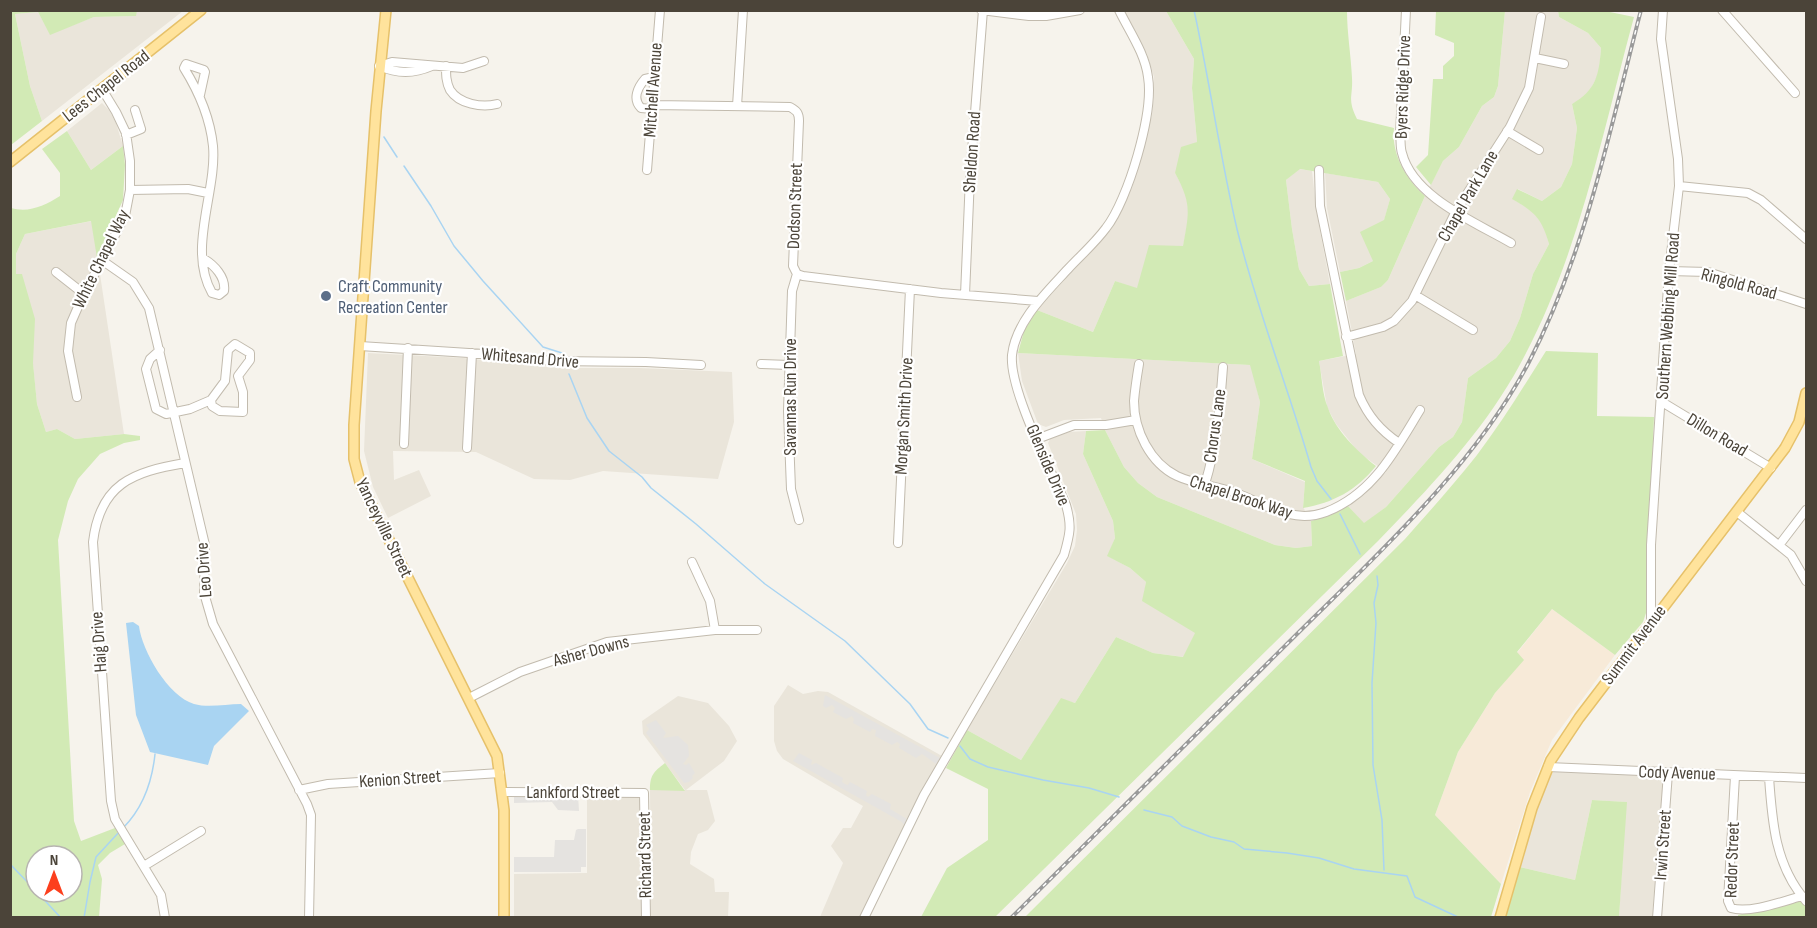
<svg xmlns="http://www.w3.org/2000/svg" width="1817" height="928" font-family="'Sofia Sans Condensed',sans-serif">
  <rect width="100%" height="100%" fill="#f6f3ec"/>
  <path fill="#eae5da" d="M137,11H183L42,121L30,86L15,14L38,12L50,34L94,17L135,16Z
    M1124,11H1166L1194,59L1192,88L1197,142L1175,173L1186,193L1189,216L1183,247L1136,289L1115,281L1093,332L1037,310L1100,241L1115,222L1132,188L1152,115L1154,97V77L1147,54Z
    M1505,11H1558L1559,17L1588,33L1601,48L1599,73L1587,96L1572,104L1577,128L1572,164L1561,187L1542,201L1518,189L1513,199L1532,211L1544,226L1549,244L1533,274L1520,318L1510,341L1496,358L1468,378L1462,422L1453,437L1439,447L1386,507L1364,524L1348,506L1364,495L1386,472L1359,453L1336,424L1327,407L1319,361L1356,354L1346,301L1381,287L1388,280L1425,196L1443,161L1459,147L1482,106L1494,97L1498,86Z
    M102,103L109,110L116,123L123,146L91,170L67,131Z
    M1299,169L1312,171L1317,215L1330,284L1309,286L1299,269L1292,229L1286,180Z
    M1325,173L1378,182L1390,199L1373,261L1359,268L1340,272L1327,208Z
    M92,221L124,434L75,439L57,429L46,432L37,404L26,295L22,275H16V254L25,234Z
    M368,353L463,358L558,368H639L732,372L734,422L718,479L603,471L570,480L534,479L476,452L393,451L394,480L419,470L431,496L388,518L373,487L364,451Z
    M1018,353L1251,365L1260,402L1252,459L1305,482L1303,507L1311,521L1312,546L1296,548L1275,545L1157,497L1138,483L1124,467L1105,430L1101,418L1064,420L1046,427L1038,424L1022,381Z
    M1086,431L1083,454L1113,521L1115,538L1108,556L1130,568L1146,582L1143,601L1196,632L1184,657L1153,653L1116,637L1075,703L1061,699L1021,760L967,730L1067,563L1075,546L1077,530L1076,514L1048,443L1050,439L1069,432Z
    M788,685L803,694L818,691L828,692L942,756L903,828L861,917H820L843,863L831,846L843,828H851L863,806L783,759L777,751L774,741V706Z
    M678,696L708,703L729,726L737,741L724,761L686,790H707L715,821L708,830L698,834L691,852L690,864L714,879L715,892H729L728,917H651L650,790H685L643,734L642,721Z
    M1553,772L1659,776L1663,779L1652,917H1619L1626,802L1592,800L1575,880L1520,867L1541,795L1548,775Z
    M587,794L640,795L642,799L644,917H514V874L587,873Z"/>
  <path fill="#f7ead8" d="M1552,609L1615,655L1552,740L1530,792L1501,884L1435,815L1458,752L1495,693L1523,660L1517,653Z"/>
  <path fill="#d2eab5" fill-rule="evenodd" d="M11,10L137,11L136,16L94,17L50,35L38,12L15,14L30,86L42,121L11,145Z
    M1166,11H1347C1347,33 1351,55 1352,78C1353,98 1347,98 1357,119L1394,128C1391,154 1406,179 1425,196L1388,280L1381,287L1346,301L1340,272L1359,268L1373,261L1360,232L1384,220L1390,199L1378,182L1300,169L1286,180L1292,229L1299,269L1309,286L1330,284L1343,356L1319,361C1322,376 1322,394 1328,408C1336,431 1357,451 1376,466C1357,490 1333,503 1303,508L1305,481L1252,459L1260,402L1250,365L1018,353L1024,331L1037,310L1093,332L1115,281L1137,288L1149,245L1183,246C1189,213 1192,204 1175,173L1181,147L1197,142L1192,88L1194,59Z
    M1436,11H1505L1498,86L1494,97L1482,106L1459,147L1443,161L1431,185L1416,167L1428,155L1433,79H1443V66L1454,56V43L1435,35Z
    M1558,11H1605L1634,17C1603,131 1580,250 1525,355C1489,426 1433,484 1378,541L995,917H921L947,868L988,840V789L946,768L967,730L1021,760L1061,698L1075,703L1116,637L1153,653L1183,657L1195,633L1142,601L1146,582L1130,568L1107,556L1115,538L1113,521L1083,454L1086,431L1105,430L1124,467L1138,483L1157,497L1275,545L1296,548L1312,546L1311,521L1331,515L1348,506L1364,523L1386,507L1439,447L1453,437L1462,422L1468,378L1496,358L1510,341L1520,318L1533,274L1549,244C1542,219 1535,212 1512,199L1517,189L1542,201L1561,187L1572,164L1577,128L1572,104C1596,90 1599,75 1601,48L1588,33L1559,17Z
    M67,131L91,170L123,146L125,165L123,200L97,258L91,221L25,234L16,254V274H22L35,319L33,363L37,404L46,432L57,429L75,439L124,434L140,436V440L124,443L100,454L78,479L68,501L58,540L74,821L81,841L115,828L125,844L110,853L98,865L102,879L99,917H11V208C29,213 44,206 60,196V173L42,149ZM36,856H72V892H36Z
    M1546,351L1598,353L1597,416L1654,417L1646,613L1643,622L1615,655L1552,609L1517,652L1524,660L1495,693L1458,752L1435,815L1501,884L1491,917L1024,918L1405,539C1429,512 1454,484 1477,455C1502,422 1524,386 1546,351Z
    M665,763L685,791L650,790C650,776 653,772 665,763Z
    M1592,800L1627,802L1619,917H1506L1520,867L1575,880Z
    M1796,902H1801L1806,907V917L1738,918V915Z"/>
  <path fill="#e5e3e0" d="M825,695L940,758L936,764L922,754L916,758L899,748L900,744L897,742L892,745L875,736L876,730L872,729L870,732L853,723L854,719L852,716L846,719L833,712L835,708L832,705L826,708L823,706Z
    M656,720L666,733L663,738L678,736L688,745L689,756L683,764L686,765L689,763L695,773L692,776L693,778L689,782L684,783L646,733L649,729L646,725Z
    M799,753L812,760L811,765L816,763L843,778L842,782L845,784L848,785L850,782L867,791L866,795L868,797L872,794L891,804L890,809L907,819L904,825L902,822L793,761Z
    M517,795H578L579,811L558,810L552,802L514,803V797Z
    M578,829H586V867H581V872H514V857H554L555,840H574L576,830Z"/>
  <path fill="#a9d4f2" d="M133,622L139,626C142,651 168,696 194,704C208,708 226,704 241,704L249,711L214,746L208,765L150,752L136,715L126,623Z"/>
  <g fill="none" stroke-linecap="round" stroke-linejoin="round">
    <path stroke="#a9d4f2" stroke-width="1.5" d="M1194,10C1210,83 1220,157 1237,229C1257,310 1288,387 1311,467L1317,481L1331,499
      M384,137L397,157
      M404,166L431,206L454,246L483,281L543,347L562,353
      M569,374L587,418L609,451L642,477L651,488L696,524L765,584L845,641L910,704L928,729L948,738
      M1340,514L1360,554
      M1377,576L1378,585L1374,603L1376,623L1372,683L1373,765L1382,820L1384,870
      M960,746L970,759L988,767L1043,780L1089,788L1119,797
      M1144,810L1172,817L1182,826L1211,837L1234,842L1244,849L1287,853L1319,858L1354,869L1407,876L1415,897L1460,918
      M123,828C143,808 152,783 155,754
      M10,864L36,891
      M37,892L61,918
      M84,918L90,882L96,857L120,831"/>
    <defs>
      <path id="minor" d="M981,10L1029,16H1046L1080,10
        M1406,10L1400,134C1401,140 1400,147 1402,153C1413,197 1475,222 1511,243
        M1722,10L1795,93
        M1535,58L1564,64
        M379,66L392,62L463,68L484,61
        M379,66C398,74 413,74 432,66
        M446,66C446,75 446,82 450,90C459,104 482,108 497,104
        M200,95L205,72L204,70L186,64L184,68C199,92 210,117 213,146C217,192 187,249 212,293L219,295L224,291C226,277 214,265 204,259
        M652,105L790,107C797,111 799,113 799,121L793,266L797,274L803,276L941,293L1038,301
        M737,106L743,10
        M652,109L641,108C632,99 638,87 645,79L654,77
        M1507,131L1539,150
        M126,135L141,129L135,110
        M647,170L660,10
        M1319,170L1320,206L1359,395C1368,416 1380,430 1399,443
        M1679,186L1748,193L1761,200L1806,239
        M130,190L188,189L208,193
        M103,261L133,282L149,308L205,545L204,593L213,624L307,804L311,815L309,918
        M1669,271L1708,272L1806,304
        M56,272L84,294
        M797,274L792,291L788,411L791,489L799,520
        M965,295L970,177L983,10
        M1415,295L1473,330
        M1346,337L1383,327L1394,321L1412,301L1456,211L1510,127L1529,88L1541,17
        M360,346L500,355L552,361L646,362L701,365
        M160,350L150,359L146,369L156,409L166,414L190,409L211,400L225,381L228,350L235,344L250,353V360L238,376L243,392V412L220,411L212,406L211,400
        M761,364L789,365
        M1139,364C1137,376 1135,389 1134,401C1134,430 1150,463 1177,476C1196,485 1219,486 1239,494C1267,506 1294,524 1326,512C1373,494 1395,451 1420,410
        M77,397L68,351L71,323L81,300L125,216L130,190V161L126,133L116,112L102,89
        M1662,402L1771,468
        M1037,439L1074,425H1106L1136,420
        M404,444L408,348
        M467,448L472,353
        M1205,484C1217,445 1220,407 1223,367
        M1737,512L1791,555L1806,581
        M898,543L910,289
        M1780,544L1806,510
        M692,562L710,601L715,630
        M1651,622V545L1669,271L1679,186L1678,159L1661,39L1663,10
        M469,698L520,672L607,642L715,630H757
        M1548,767L1806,778
        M1735,776L1728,901L1731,908C1749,914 1784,901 1802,896
        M1769,777C1772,821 1775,866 1806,901
        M299,790L328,784L500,773
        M503,792L644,793L646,918
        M144,866L201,831
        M165,918L161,895L115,819L111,801L93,542C100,484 132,472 185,463
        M864,918L924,795L1064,555C1070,534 1072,526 1066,505C1051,470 1009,390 1012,355C1016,321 1046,293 1068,269C1081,255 1095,243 1106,228C1128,200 1154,113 1148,77C1145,53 1129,31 1119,10
        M1657,918L1668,773"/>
      <path id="major" d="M386,10L376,111L354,425V459L360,482L497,756L504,810V918
        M10,162L201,10
        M1500,918L1532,808L1551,760L1579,718L1785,448L1799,422L1806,393"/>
    </defs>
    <use href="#minor" stroke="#c2bbae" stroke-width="10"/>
    <use href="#major" stroke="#e6c16a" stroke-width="12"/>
    <use href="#minor" stroke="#fff" stroke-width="8"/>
    <use href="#major" stroke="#ffe39c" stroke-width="9"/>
    <defs>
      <path id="rail" d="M1011,918C1107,823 1202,728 1298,633C1380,552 1475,465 1529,362C1586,252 1610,129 1641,10"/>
    </defs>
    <use href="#rail" stroke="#9a9a9a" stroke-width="4"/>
    <use href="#rail" stroke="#fff" stroke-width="1.5" stroke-dasharray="4.5" stroke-linecap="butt"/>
  </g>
  <circle fill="#5c6f8a" stroke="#fff" stroke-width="2" cx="326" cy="296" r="6"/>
  <g text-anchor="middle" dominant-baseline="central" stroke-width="4.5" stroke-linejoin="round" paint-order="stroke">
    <g font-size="18" fill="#4b4439" stroke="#fff">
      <text transform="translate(106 86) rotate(-38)">Lees Chapel Road</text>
      <text transform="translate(1403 87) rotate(-88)">Byers Ridge Drive</text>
      <text transform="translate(653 90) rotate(-86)">Mitchell Avenue</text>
      <text transform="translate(972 152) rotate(-86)">Sheldon Road</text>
      <text transform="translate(1468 196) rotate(-60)">Chapel Park Lane</text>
      <text transform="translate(795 206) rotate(-88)">Dodson Street</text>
      <text transform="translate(101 259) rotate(-64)">White Chapel Way</text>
      <text transform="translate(1739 284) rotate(15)">Ringold Road</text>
      <text transform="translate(1668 316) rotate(-86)">Southern Webbing Mill Road</text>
      <text transform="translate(530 358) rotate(5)">Whitesand Drive</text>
      <text transform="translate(790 397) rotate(-90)">Savannas Run Drive</text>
      <text transform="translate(904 416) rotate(-87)">Morgan Smith Drive</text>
      <text transform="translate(1215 426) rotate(-82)">Chorus Lane</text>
      <text transform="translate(1717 435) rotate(31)">Dillon Road</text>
      <text transform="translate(1048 465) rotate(67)">Glenside Drive</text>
      <text transform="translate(1241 497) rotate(18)">Chapel Brook Way</text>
      <text transform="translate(384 528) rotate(64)">Yanceyville Street</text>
      <text transform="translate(204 570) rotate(-94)">Leo Drive</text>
      <text transform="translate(99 642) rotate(-94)">Haig Drive</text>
      <text transform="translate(1634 645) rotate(-53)">Summit Avenue</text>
      <text transform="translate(591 651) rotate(-15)">Asher Downs</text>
      <text transform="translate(1677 773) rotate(2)">Cody Avenue</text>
      <text transform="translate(400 779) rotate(-4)">Kenion Street</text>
      <text x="573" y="792">Lankford Street</text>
      <text transform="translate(1663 845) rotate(-86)">Irwin Street</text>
      <text transform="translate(645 855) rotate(-91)">Richard Street</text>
      <text transform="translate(1732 860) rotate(-88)">Redor Street</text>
    </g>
    <g font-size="18" fill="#4e5e75" stroke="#fff" text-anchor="start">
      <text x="338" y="286">Craft Community<tspan x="338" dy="21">Recreation Center</tspan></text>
    </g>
  </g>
  <rect width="1817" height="928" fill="none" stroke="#4b4439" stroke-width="24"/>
  <g transform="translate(54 874)"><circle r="28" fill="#ffffff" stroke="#b7b4b0" stroke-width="1.5"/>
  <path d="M0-4.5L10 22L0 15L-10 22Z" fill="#fc3f1d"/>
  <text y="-9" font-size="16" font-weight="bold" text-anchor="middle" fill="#4b4439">N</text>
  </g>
</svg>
